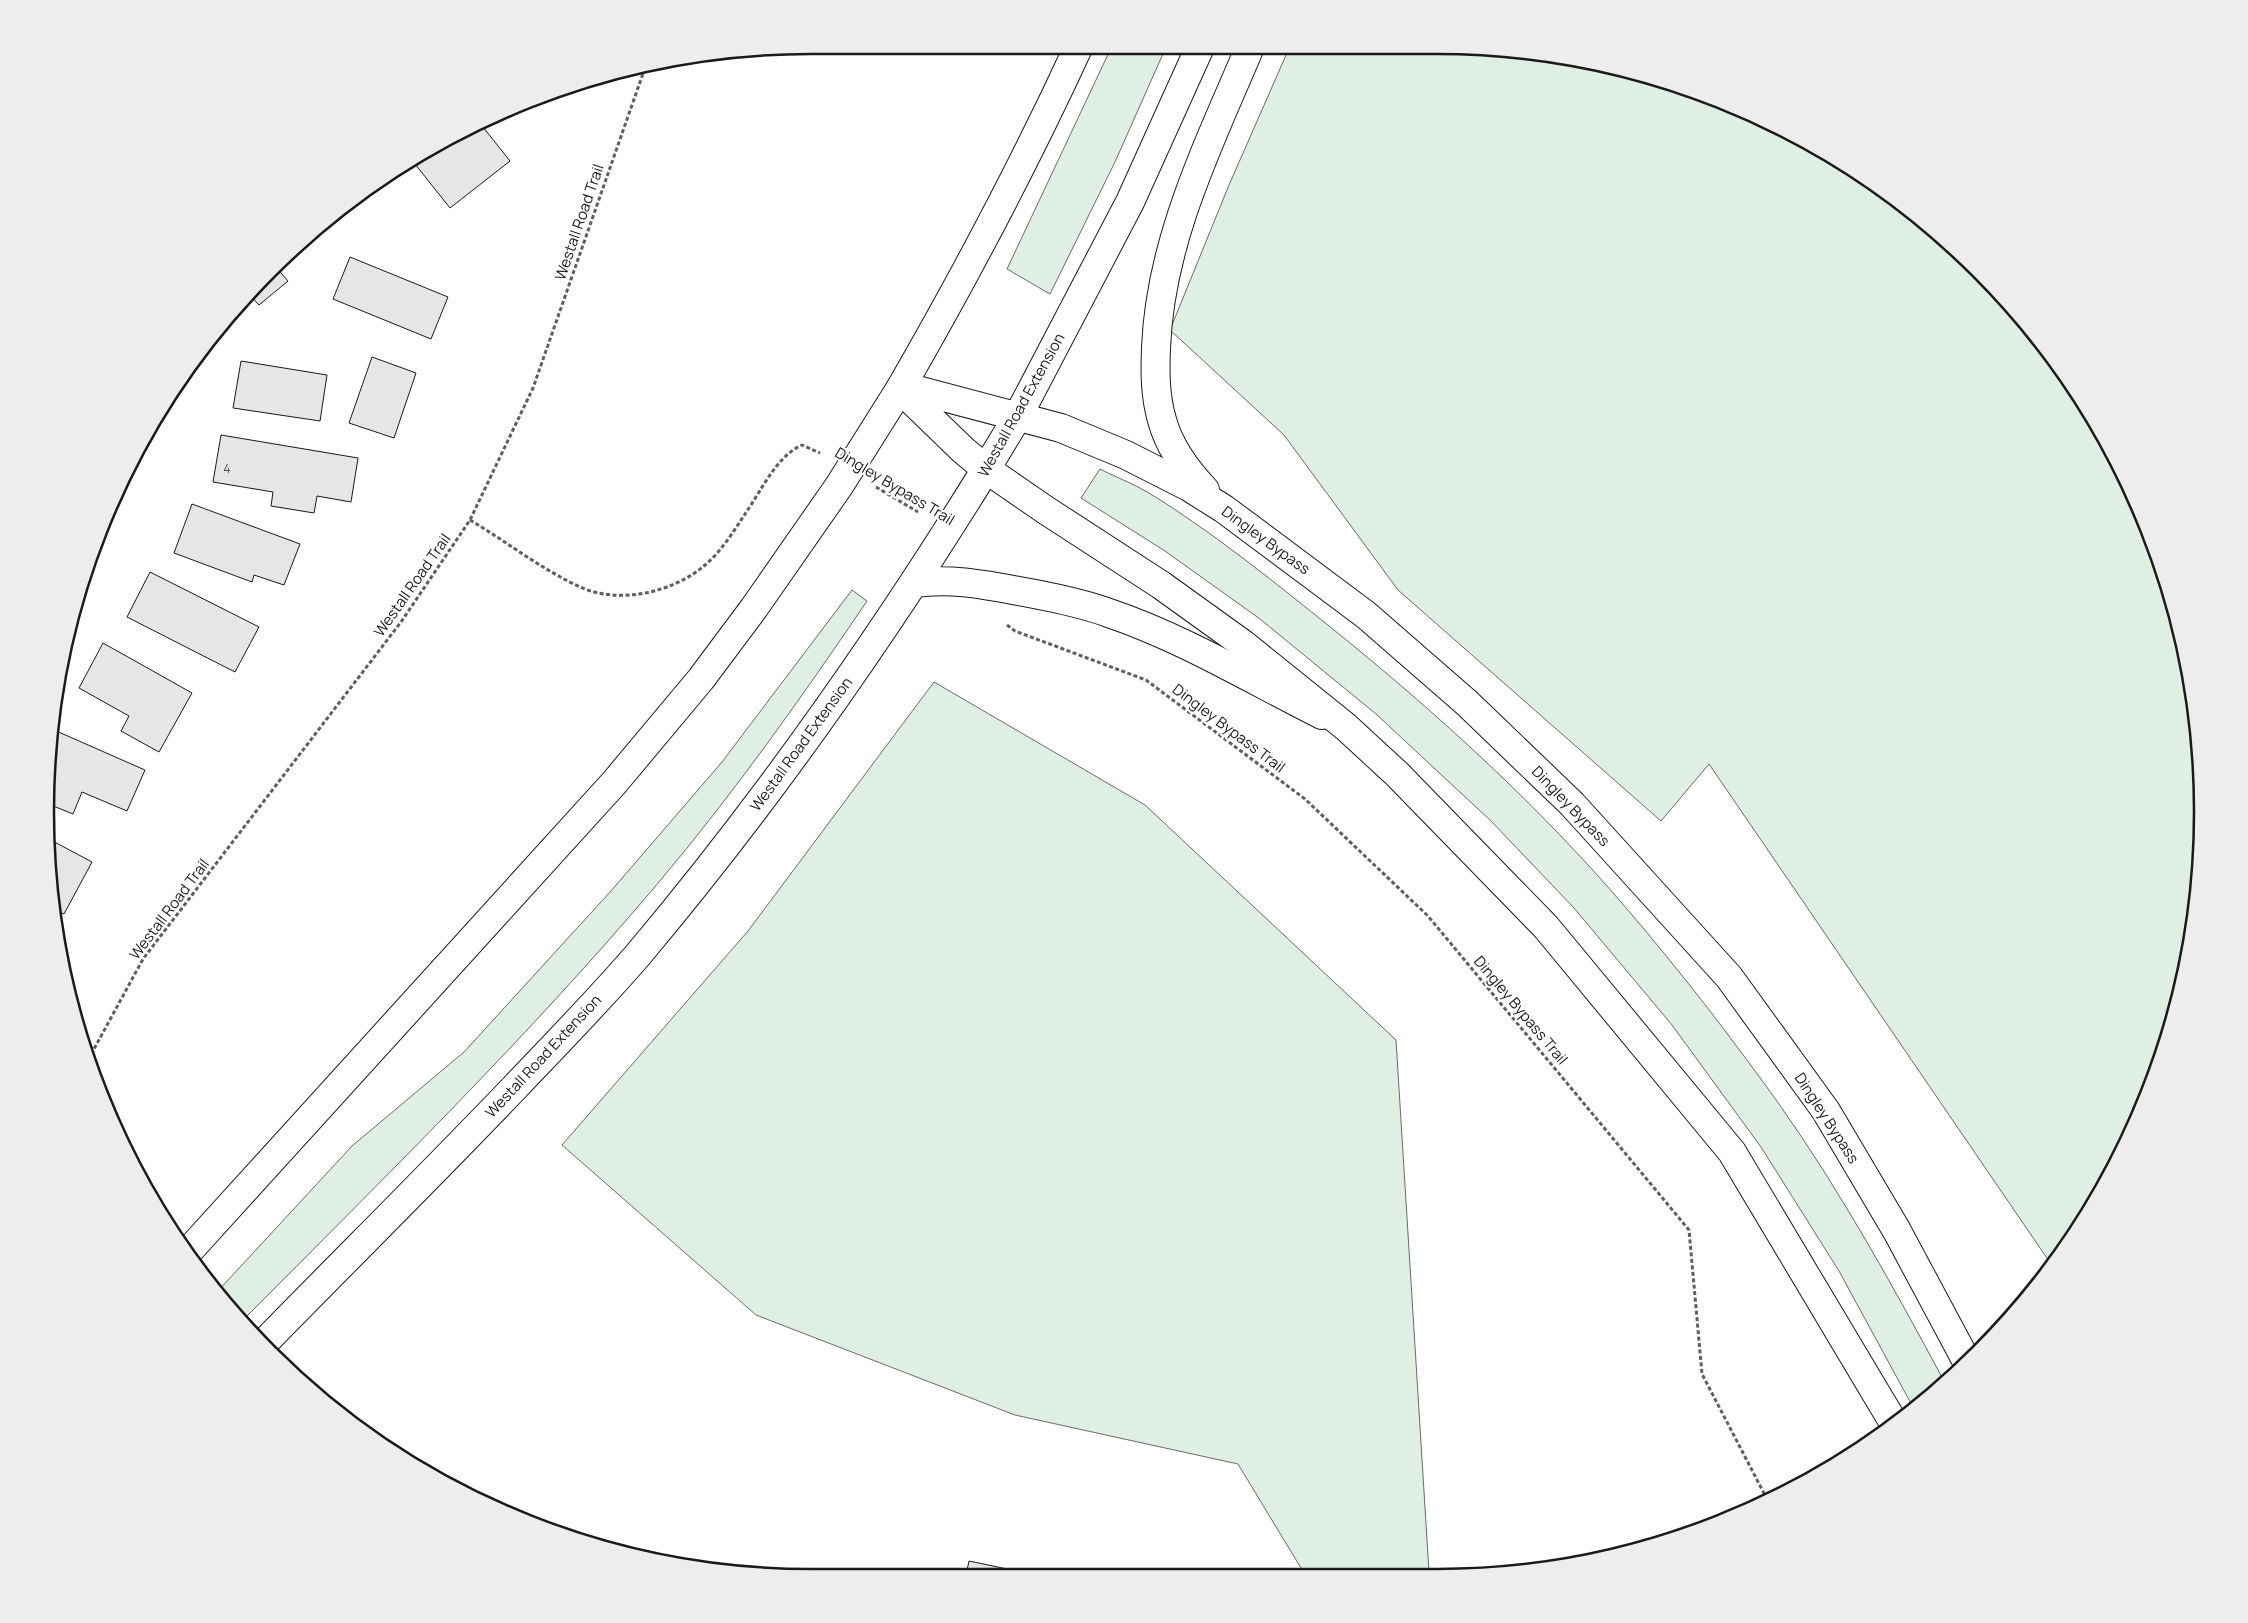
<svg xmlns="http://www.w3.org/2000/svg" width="2248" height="1623" font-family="Manrope,sans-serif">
  <rect width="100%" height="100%" fill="#fff"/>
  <path fill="#e0efe3" stroke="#6a6a6a" d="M1437,45L1536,52L1635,71L1730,103L1862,174L1942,235L2044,345L2124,472L2177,613L2201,761L2196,911L2162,1058L2100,1194L2051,1264L1709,764L1661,821L1398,590L1284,435L1170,330L1229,185L1290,46Z
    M1166,47L1115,162L1050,294L1007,269L1111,48Z
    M1100,469C1113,476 1127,481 1140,488C1164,501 1187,518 1209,533C1252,564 1293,597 1334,630C1438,714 1540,807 1627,909C1681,972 1731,1037 1779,1104C1841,1192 1893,1286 1944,1381L1914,1409L1839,1271L1761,1147L1672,1025L1574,908L1491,821L1376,714L1260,619L1165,551L1081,498Z
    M852,590L867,601C802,697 734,793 659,882C529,1036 385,1177 243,1320L217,1292L352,1146L464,1052L611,891L722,762Z
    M934,682L1145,805L1396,1040L1429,1572L1304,1573L1238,1464L1015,1415L756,1315L562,1145L748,931Z"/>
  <path fill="#e6e6e6" stroke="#1a1a1a" d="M479,122L510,161L450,208L411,159Z
    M350,257L448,297L431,339L333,299Z
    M275,266L288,281L259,305L248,293Z
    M372,357L416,373L394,438L349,423Z
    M241,361L327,375L320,421L233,408Z
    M221,435L358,458L351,502L317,496L314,513L271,506L273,492L213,482Z
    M192,504L300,544L284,585L254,575L252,582L174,553Z
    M150,572L259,627L235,672L127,617Z
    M103,643L192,693L159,752L121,731L129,716L79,688Z
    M54,730L145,770L127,811L82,792L73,814L46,803L50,740Z
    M47,838L92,862L64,914L51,908Z
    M969,1561L1031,1574V1575H966Z"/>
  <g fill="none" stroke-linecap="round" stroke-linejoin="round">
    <defs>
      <path id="primary" d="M915,583C948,578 981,584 1013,590C1045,596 1078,602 1109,613C1183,638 1252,680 1322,715
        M187,1253L614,783L701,679L754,608L839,486L900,389
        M264,1343C348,1257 433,1173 516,1086C557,1043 598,1001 637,956C766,803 881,639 986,469"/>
      <path id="highway" d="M1078,48C1024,165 964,278 900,389L963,450L986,469L1047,511L1161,585L1243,644L1346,727L1397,774L1546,927L1732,1152L1895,1425
        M902,386L1061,428L1126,455L1189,487L1224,509L1366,615L1467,703L1572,804L1729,977L1826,1111L1897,1231L1966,1360
        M986,469L1018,416L1130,202L1200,47
        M1205,490C1186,470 1169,446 1162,420C1155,396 1155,373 1156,348C1160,241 1209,144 1250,47"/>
    </defs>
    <use href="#primary" stroke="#1a1a1a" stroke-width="30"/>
    <use href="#highway" stroke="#1a1a1a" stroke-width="30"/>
    <path stroke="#5f5f5f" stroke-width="3" stroke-dasharray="4 2.5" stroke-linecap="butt" d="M876,487L918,512
      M470,520C507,542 541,569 580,587C620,605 674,592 705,565C722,551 735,529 747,511C762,489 777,456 802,445L820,453
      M1007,625L1015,631L1146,680L1305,799L1428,916L1689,1230L1702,1374L1768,1501
      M88,1060L143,959L401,622L470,520L533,388L646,65"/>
    <use href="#primary" stroke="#fff" stroke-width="28"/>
    <use href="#highway" stroke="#fff" stroke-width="28"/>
  </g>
  <g text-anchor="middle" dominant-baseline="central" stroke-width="4" stroke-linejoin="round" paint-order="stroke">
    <g font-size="12" fill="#4d4d4d">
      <text x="227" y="468">4</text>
    </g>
    <g font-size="15" fill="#1a1a1a" stroke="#fff">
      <text transform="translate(579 222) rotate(-71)">Westall Road Trail</text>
      <text transform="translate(1021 405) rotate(-61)">Westall Road Extension</text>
      <text transform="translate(895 486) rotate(31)">Dingley Bypass Trail</text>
      <text transform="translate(1266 540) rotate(36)">Dingley Bypass</text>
      <text transform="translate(412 585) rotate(-55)">Westall Road Trail</text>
      <text transform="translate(1229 728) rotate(37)">Dingley Bypass Trail</text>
      <text transform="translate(801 744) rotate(-54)">Westall Road Extension</text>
      <text transform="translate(1571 806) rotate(46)">Dingley Bypass</text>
      <text transform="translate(169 909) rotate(-53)">Westall Road Trail</text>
      <text transform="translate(1521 1010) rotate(50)">Dingley Bypass Trail</text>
      <text transform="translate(543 1056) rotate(-47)">Westall Road Extension</text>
      <text transform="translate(1827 1118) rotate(57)">Dingley Bypass</text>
    </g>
  </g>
  <path d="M0 0H2248V1623H0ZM811 54H1437A757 757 0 0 1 2194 811V812A757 757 0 0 1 1437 1569H811A757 757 0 0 1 54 812V811A757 757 0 0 1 811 54Z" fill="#ededed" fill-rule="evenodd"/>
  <path fill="none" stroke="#1a1a1a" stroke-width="2.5" d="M811 54H1437A757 757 0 0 1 2194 811V812A757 757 0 0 1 1437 1569H811A757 757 0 0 1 54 812V811A757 757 0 0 1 811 54Z"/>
</svg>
